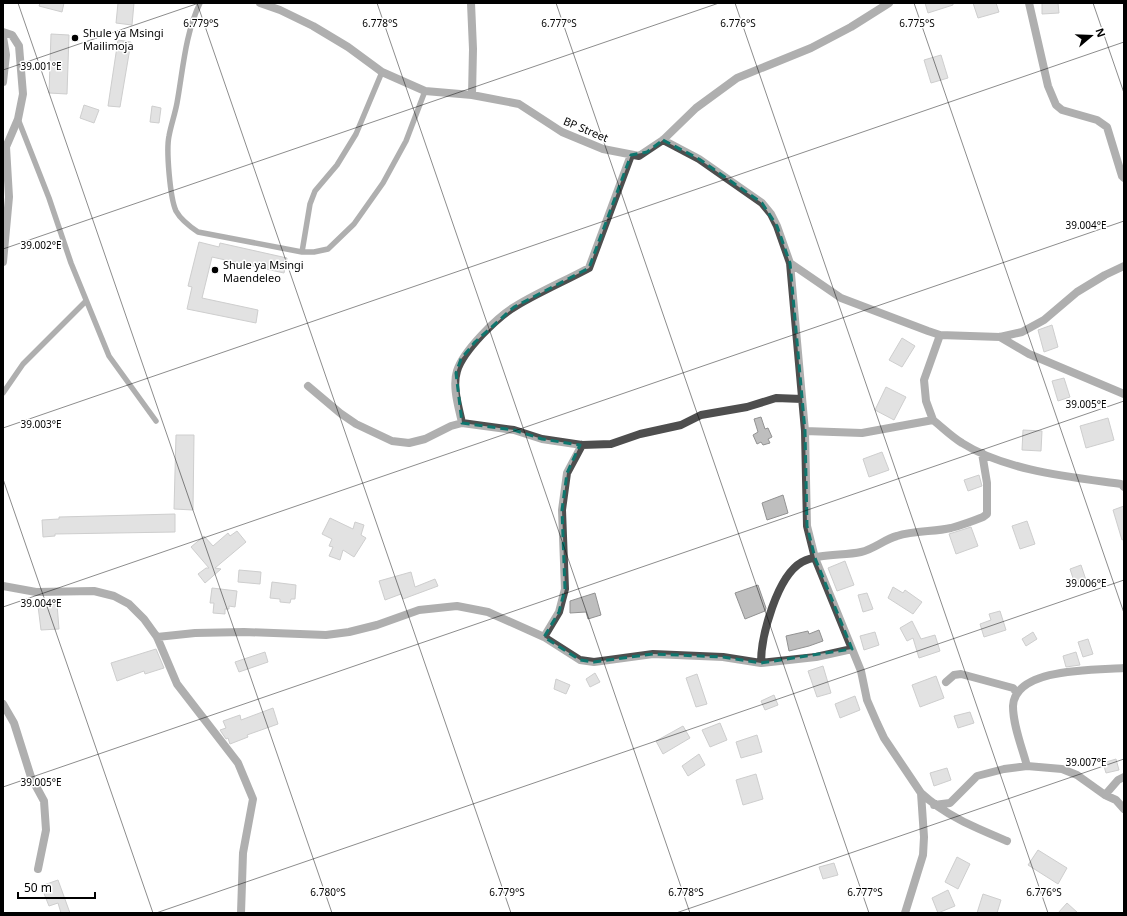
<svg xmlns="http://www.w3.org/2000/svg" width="1127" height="916" font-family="'Noto Sans',sans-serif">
  <rect width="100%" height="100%" fill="#fff"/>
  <path fill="#bebebe" stroke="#929292" d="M40,3H64L62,12L39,6Z
    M118,3H134L132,25L116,23Z
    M925,3H953V5L928,13Z
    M973,3H996L999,12L978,18Z
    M1042,3H1058L1059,13L1042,14Z
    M51,34L69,35L67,94L49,93Z
    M118,40L131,42L120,107L108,106Z
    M941,55L948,78L931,83L924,60Z
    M84,105L99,110L94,123L80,118Z
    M152,106L161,108L159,123L150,122Z
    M199,242L219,247L220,243L287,258L284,273L212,257L202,298L258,310L256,323L187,309L192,287L188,286Z
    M1052,325L1058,347L1044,352L1038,330Z
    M902,338L915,346L902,367L889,360Z
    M1064,378L1070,397L1058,401L1052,381Z
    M886,387L906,397L894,420L875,410Z
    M761,417L765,429L768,428L772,437L768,439L770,443L763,445L761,442L757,444L753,435L758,432L754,419Z
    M1108,418L1114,440L1086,448L1080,426Z
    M1023,430L1042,431L1041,451L1022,450Z
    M176,435H194L193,510L174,509Z
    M882,452L889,470L869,477L863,459Z
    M979,475L982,486L968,491L964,480Z
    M783,495L788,513L767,520L762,503Z
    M1124,506V539L1122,540L1113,510Z
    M175,514V532L55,534V536L43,537L42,520L59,519V517Z
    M330,518L353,529L355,522L364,525L361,535L366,538L354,557L343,550L340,560L329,556L333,547L329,546L332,539L322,534Z
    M1027,521L1035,544L1020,549L1012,526Z
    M971,527L978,546L956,554L949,534Z
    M237,531L246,542L215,568L221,569L205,583L198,574L206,568H209L191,547L204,536L213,546L228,533L230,536Z
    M845,561L854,585L837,591L828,568Z
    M1081,565L1086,580L1075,584L1070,569Z
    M239,570L261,572L260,584L238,582Z
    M411,572L415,587L435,579L438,586L403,599L401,594L385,600L379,581Z
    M272,582L296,585L295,599H291L290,603L280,602V599L270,598Z
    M758,585L766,608L765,611L745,619L735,593Z
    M893,587L903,593L905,590L922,602L913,614L888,598Z
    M212,588L237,591L235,607L229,606V609H225V614L213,613L214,603H210Z
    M595,593L601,615L588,619L586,612L570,613V601Z
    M867,593L873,609L863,612L858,595Z
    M57,604L59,629L41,630L38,606Z
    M1000,611L1006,630L984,637L980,624L991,620L989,614Z
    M912,621L921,639L935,635L940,651L919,658L913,638L907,641L900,628Z
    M819,630L823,641L809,646L789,651L786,636L808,631L809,634Z
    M875,632L879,645L864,650L860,636Z
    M1033,632L1037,639L1026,646L1022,639Z
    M1088,639L1093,654L1083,657L1078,642Z
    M156,649L164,668L145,674L144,671L117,681L111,663Z
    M265,652L268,662L239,672L235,662Z
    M1076,652L1080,665L1066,667L1063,656Z
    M823,666L831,693L817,697L808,671Z
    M595,673L600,682L590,687L586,679Z
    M697,674L707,704L696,707L686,678Z
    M936,676L944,698L920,707L912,685Z
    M556,679L570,685L566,694L554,689Z
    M774,695L778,705L765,710L761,701Z
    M855,696L860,710L840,718L835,704Z
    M273,708L278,724L247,735L248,737L230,744L228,738L226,739L220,730L226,728L223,721L240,715L241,720Z
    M970,712L974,723L958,728L954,716Z
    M720,723L727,740L710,747L702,730Z
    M683,726L690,738L663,754L656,741Z
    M757,735L762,752L741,758L736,742Z
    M699,754L705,765L688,776L682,766Z
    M1116,759L1119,770L1106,773L1103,763Z
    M947,768L951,780L934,786L930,773Z
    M756,774L763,799L743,805L736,780Z
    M1038,850L1067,868L1058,884L1028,865Z
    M957,857L970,864L958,889L945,882Z
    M834,863L838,875L823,879L819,867Z
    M58,880L70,913H61L58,903L49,906L41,886Z
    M948,890L955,906L938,913L932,898Z
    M983,894L1001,900L997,913H977Z
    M1067,903L1078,913H1058Z"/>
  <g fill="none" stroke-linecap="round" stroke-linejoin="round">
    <path stroke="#4e4e4e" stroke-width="5.5" d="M200,3C185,34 183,70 177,103C175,114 171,125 169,136C166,150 170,198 176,211C181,220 189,226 198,232L302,252H314L328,249L354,224L383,183L406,141L425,91
      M18,119L49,198L71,263L109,356L156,421
      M302,252L310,204L315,191L337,165L356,134L382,72
      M3,393L23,364L86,301"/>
    <path stroke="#4e4e4e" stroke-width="8" d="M260,3L280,10L313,26L348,47L382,72L425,91L472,95L519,104L562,132L603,149L639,156L663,140L696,108L737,78L811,48L851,27L889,3
      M471,3L473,49L472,95
      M1029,3L1048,86L1056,105L1062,110L1097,120L1107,127L1122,176L1124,178
      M3,32L12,35L19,46L23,94L18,119L6,147L9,197L3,262
      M3,37L6,55L3,82
      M663,140L699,159L762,203L771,214L777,226L790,263L805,431L807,526L815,558L861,671L867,700L877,723L884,738L921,793L924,837L923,855L905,913
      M790,263L841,298L928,331L940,335L1000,337L1022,332L1044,320L1077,292L1105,275L1124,266
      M1000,337L1029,354L1124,394
      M308,386L340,413L356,424L392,441L409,443L425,439L451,426L462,423L514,430L542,439L582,445L611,444L640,434L681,425L701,415L747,407L776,398L802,399
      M933,420C943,428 952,437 962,443C1006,471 1071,477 1121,484L1124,487
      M462,423C459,408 452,387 457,371C463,351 497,317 516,306C539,292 565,281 589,268L631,155
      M805,431L862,433L933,420L926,401L924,380L940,335
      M3,586L36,592L94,591L114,596L129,604L144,619L157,637L177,684L238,763L253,799L243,853L241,913
      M157,637L195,633L244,632L326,635L349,632L377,625L419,610L457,606L488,612L544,637L580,660L594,662L653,654L723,657L761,663L816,657L852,649
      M544,637L559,612L565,589L562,510L567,473L582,445
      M761,663C761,636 777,576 802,562C819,553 843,556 861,552C874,549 885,539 897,536C914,530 934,532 951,528C962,525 973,521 983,517L987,514V483L982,453
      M946,682L954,675L961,674L1013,688L1017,693
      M3,704L14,723L31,777L44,801L46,830L38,869
      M1027,766C1022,747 1013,726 1013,706C1015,667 1097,670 1124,668
      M921,793C946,816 976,828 1007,841
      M1105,795L1118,780L1124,777
      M934,805L950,803L977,776L1004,769L1027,766L1062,769L1077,775L1105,795L1116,800L1124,809"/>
  </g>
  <path d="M0 0H1127V916H0ZM663,140L699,159L762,203L777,226L790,263L805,431L807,526L815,558L852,649L761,663L723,657L653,654L594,662L580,660L544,637L559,612L565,589L562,510L567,473L580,445L542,439L514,430L462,423L456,373L461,359L475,342L514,307L589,268L631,155L647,152Z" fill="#fff" fill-opacity=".55" fill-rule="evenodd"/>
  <path fill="none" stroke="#0f766e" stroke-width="3" stroke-dasharray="8 5" stroke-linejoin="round" d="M663,140L699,159L762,203L777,226L790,263L805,431L807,526L815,558L852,649L761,663L723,657L653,654L594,662L580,660L544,637L559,612L565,589L562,510L567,473L580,445L542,439L514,430L462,423L456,373L461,359L475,342L514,307L589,268L631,155L647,152Z"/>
  <path fill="none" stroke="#000" stroke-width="1" stroke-opacity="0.45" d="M18,3L332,913M197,3L511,913M377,3L690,913M556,3L869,913M735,3L1048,913M914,3L1124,613M1093,3L1124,93M3,70L199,3M3,249L719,3M3,428L1124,42M3,479L153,913M3,607L1124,221M3,787L1124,401M156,913L1124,580M676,913L1124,759"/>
  <g fill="#000" stroke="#fff" stroke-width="1.5">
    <circle cx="75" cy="38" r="4"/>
    <circle cx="215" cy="270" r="4"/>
  </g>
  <g text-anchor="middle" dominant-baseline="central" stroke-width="3" stroke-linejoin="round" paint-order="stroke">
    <g font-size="11" fill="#000" stroke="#fff" text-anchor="start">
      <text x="83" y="32">Shule ya Msingi<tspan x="83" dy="13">Mailimoja</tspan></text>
      <text x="223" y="264">Shule ya Msingi<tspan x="223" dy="13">Maendeleo</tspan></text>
    </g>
    <g font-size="11" fill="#000" stroke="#fff">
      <text transform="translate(586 129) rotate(23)">BP Street</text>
    </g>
  </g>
  <g font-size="10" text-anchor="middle" fill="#000" stroke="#fff" stroke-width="3" stroke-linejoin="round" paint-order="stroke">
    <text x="201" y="27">6.779°S</text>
    <text x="380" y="27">6.778°S</text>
    <text x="559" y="27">6.777°S</text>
    <text x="917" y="27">6.775°S</text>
    <text x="738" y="27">6.776°S</text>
    <text x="41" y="70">39.001°E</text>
    <text x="1086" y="229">39.004°E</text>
    <text x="41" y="249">39.002°E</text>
    <text x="1086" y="408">39.005°E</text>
    <text x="41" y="428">39.003°E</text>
    <text x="1086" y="587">39.006°E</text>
    <text x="41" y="607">39.004°E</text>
    <text x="1086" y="766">39.007°E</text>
    <text x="41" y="786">39.005°E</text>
    <text x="328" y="896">6.780°S</text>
    <text x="507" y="896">6.779°S</text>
    <text x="686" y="896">6.778°S</text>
    <text x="865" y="896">6.777°S</text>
    <text x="1044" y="896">6.776°S</text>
  </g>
  <rect width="1127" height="916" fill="none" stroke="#000000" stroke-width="8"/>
  <g transform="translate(1091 36) rotate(71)" stroke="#ffffff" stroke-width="3" paint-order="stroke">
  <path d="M0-3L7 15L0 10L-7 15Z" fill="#000000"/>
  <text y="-6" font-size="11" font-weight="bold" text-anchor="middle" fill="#000000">N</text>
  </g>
  <path d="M18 892v6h77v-6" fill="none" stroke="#000000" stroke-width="2"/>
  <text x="24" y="892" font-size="12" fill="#000000" stroke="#ffffff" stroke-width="3" paint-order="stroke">50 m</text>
</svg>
